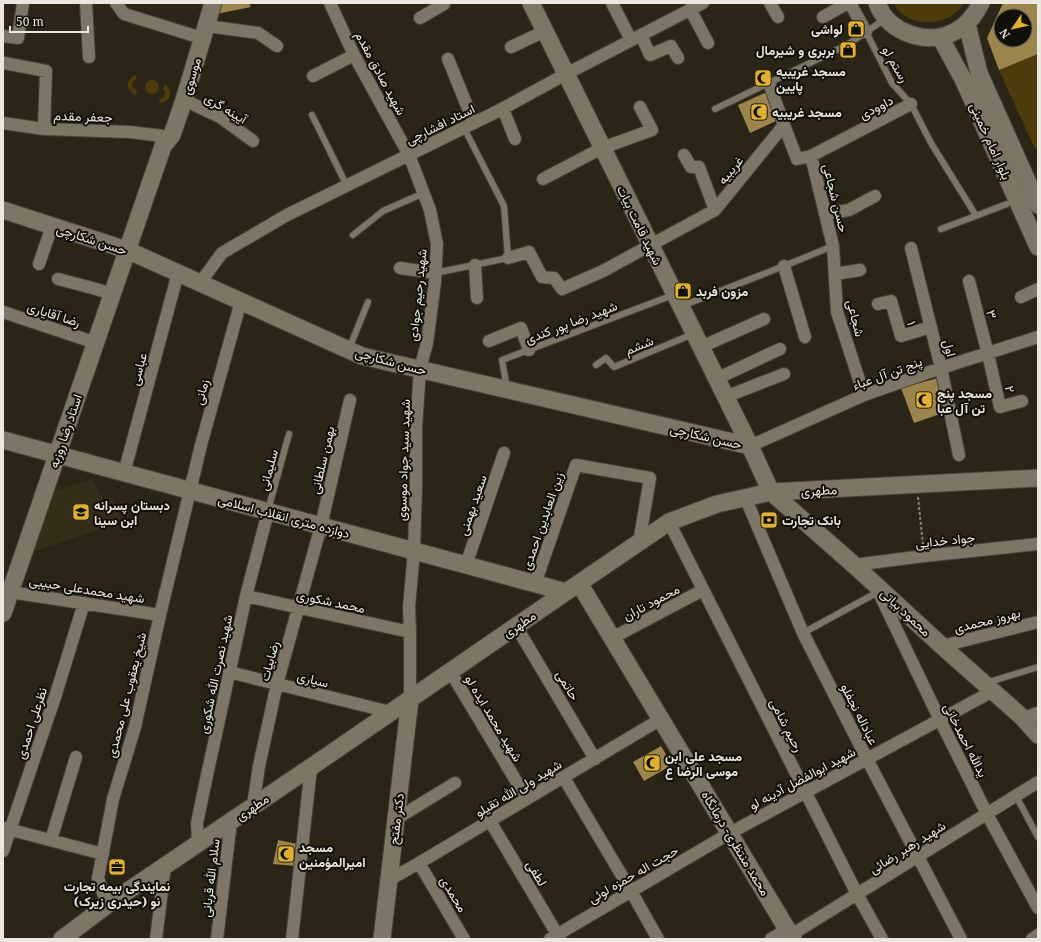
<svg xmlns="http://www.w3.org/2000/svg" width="1041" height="942" font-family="'Noto Serif',Vazirmatn,serif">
  <rect width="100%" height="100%" fill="#2b2518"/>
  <path fill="#362d19" d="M93,479L103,502L113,498L122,522L30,553L50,492Z"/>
  <path fill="#4d3b0b" d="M894,3H964C951,25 917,29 899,11C897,9 895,5 894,3Z
    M1038,54V148L1035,149L999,70Z
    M136,75V79C131,82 131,88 137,90L136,95C125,91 125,79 136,75Z
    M145 87a7 7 0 1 1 14 0a7 7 0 1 1-14 0Z
    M165,84C174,91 171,103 159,103L160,99C166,98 167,92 163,89Z"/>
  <path fill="#9c844d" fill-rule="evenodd" d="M220,3H249L251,7L216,14Z
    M1003,3H1038V54L999,70L987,38ZM1001,16H1025V40H1001Z
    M769,91L782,118L750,133L738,105Z
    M938,378L946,412L914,423L901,388Z
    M661,746L672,765L644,781L633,762Z
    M278,840L298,844L296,866L273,864Z"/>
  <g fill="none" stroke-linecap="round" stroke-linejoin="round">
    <defs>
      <path id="lane" d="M866,32L892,83L911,104L931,143L975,214L973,217L941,229
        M715,109L847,45L885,19
        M312,115L347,186
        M973,217L1007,204
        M353,235L383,211L424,193
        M435,273L508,258L504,206L464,128
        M682,306L784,266L833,246
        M349,349L368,302
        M596,365L606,358L614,367L693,334
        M507,388L502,360L673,295
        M268,510L289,434
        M803,633L878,592
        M986,683L1038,667
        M1016,796L1038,837"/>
      <path id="street" d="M86,3L89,57
        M116,3L124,14L192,35
        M330,3L354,55L409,155L430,210L437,244L435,282L427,343L420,369L416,427V487L414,551L409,607L410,632V699
        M612,3L631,40
        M770,3L778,17
        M850,3L866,32
        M690,9L708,43
        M823,17L848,3
        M420,18L444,4V3
        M207,26L258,33L277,46
        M641,35L650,55L671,46L678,58
        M3,36L18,38L23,3
        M511,47L545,31
        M448,59L474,123
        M4,63L46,71L44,129
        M313,76L354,55
        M184,100L220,117L253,141
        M503,109L515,139
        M3,123L44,129L130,132L163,136
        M784,125L797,159L811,156L911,104
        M684,155L691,167H699L715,210
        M811,156L833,246L837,312L864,395
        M543,179L602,148L652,130L640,107
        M825,214L849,210L875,196
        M911,248L941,368L959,455
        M508,258L529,252L542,277L554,278L562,289L603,271L715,210L784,125L769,83
        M39,264L52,226
        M475,265L477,298
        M784,266L805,337
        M400,268L435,273
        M835,274L860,270
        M58,279L96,289L112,294
        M969,281L988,354L1000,407L1022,401
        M200,283L222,253L287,215L498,111L566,74L703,3
        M1021,297L1038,289
        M878,304L891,301L901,336L931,327
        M3,312L96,343
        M489,341L521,328L529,350
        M701,347L764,319
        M716,379L780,349
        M725,397L784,374
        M750,446L864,395L941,368L1038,337
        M124,473L178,273
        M745,497L803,633L867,759L961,939
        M669,522L857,894L882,939
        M466,565L504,453
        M854,565L924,556L1038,544
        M535,584L576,465L650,478L639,543
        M877,589L940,720L987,814L1038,908
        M10,592L160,615
        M246,596L410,632
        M516,626L595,759
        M612,638L703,590
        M942,646L1038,622
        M450,671L527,799
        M229,672L390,712
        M1023,718L1038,713
        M564,778L631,891L658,939
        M253,806L259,766L277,684L321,526L350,400
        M396,819L455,783
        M490,821L560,939
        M4,828L103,854
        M51,840L76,757
        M198,843L197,823L206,780L246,596L268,512
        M3,851L56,694L84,603
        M419,863L464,939
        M389,880L419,863L661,719
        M107,905L98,878L113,799L135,727L160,615L201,445L241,301
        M791,935L1038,782
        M156,939L165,866
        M217,939L231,821
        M292,939L311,767
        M550,939L730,833L993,691
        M771,939L787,929
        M1032,939L1038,935"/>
      <path id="secondary" d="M531,3L750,446L771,492L854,565L942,646L1023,718L1038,735
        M877,3C888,33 927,46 954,32C967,26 975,15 981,3
        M967,24L979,73L1038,205
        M940,37L963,79L1038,247
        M3,210L127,250L362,356L750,446
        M3,440L566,592
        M579,583L793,939
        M3,613L163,146L172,135L184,100L213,3
        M62,939L107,905L311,767L566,592L669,522L717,504L771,492L1038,478
        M382,939L410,699"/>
    </defs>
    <use href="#lane" stroke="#484238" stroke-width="8"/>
    <use href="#street" stroke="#484238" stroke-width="14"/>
    <use href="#secondary" stroke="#484238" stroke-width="19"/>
    <path stroke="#898378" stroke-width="2" stroke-dasharray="3 2" stroke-linecap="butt" d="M918,497L923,545"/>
    <use href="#lane" stroke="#7d7667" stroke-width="6"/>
    <use href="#street" stroke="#7d7667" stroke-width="12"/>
    <use href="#secondary" stroke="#7d7667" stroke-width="17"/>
  </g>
  <defs>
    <symbol id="shop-square" viewBox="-11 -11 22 22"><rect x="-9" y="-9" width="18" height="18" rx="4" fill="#dfb034" stroke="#110f09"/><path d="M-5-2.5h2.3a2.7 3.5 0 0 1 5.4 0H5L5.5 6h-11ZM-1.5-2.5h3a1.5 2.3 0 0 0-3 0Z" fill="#111"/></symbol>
    <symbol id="mosque-square" viewBox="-11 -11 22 22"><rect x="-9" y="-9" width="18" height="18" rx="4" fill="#dfb034" stroke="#110f09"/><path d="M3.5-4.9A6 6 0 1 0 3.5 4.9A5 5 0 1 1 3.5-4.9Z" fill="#111"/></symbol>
    <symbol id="school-square" viewBox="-11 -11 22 22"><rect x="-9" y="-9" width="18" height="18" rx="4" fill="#dfb034" stroke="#110f09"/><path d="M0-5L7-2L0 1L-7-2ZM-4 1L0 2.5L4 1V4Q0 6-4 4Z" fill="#111"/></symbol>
    <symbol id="bank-square" viewBox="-11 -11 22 22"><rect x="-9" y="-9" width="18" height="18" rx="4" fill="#dfb034" stroke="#110f09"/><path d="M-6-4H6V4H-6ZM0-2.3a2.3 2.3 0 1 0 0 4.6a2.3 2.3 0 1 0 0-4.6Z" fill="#111"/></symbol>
    <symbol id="office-square" viewBox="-11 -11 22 22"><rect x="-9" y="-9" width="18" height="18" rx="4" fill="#dfb034" stroke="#110f09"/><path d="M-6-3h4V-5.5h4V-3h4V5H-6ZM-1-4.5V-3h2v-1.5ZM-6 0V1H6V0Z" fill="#111"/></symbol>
  </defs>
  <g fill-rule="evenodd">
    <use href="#shop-square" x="846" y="19" width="20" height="20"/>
    <use href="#shop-square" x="838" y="40" width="20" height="20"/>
    <use href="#mosque-square" x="753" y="68" width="20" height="20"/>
    <use href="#mosque-square" x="749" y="102" width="20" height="20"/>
    <use href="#shop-square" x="673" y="281" width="20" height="20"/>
    <use href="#mosque-square" x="914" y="390" width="20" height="20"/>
    <use href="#school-square" x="71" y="502" width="20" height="20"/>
    <use href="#bank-square" x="759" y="510" width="20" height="20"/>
    <use href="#mosque-square" x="642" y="753" width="20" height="20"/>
    <use href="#mosque-square" x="276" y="844" width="20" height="20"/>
    <use href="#office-square" x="107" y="857" width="20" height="20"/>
  </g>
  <g text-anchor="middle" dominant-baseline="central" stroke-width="4" stroke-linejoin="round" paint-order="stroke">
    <g font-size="13" font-weight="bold" fill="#ebe7de" stroke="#110f09" text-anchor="start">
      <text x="843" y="29" text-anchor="end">لواشی</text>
      <text x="835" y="50" text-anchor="end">بربری و شیرمال</text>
      <text x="776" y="71">مسجد غریبیه<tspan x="776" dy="15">پایین</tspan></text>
      <text x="772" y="112">مسجد غریبیه</text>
      <text x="696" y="291">مزون فربد</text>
      <text x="937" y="393">مسجد پنج<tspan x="937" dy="15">تن آل عبا</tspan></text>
      <text x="94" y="505">دبستان پسرانه<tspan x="94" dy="15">ابن سینا</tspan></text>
      <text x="782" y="520">بانک تجارت</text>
      <text x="665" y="756">مسجد علی ابن<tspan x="665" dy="15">موسی الرضا ع</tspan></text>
      <text x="299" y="847">مسجد<tspan x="299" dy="15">امیرالمؤمنین</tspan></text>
      <text x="117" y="886" text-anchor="middle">نمایندگی بیمه تجارت<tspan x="117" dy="15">نو (حیدری زیرک)</tspan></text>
    </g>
    <g font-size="13" fill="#ebe7de" stroke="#110f09">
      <text transform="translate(896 64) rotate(60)">رستم لو</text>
      <text transform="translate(381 73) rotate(62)">شهید صادق مقدم</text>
      <text transform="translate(191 76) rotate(-73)">موسوی</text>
      <text transform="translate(876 107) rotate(-27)">داوودی</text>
      <text transform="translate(226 108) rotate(31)">آیینه گری</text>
      <text transform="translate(83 116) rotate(2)">جعفر مقدم</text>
      <text transform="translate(440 124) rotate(-26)">استاد افشارچی</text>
      <text transform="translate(991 141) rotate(66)">بلوار امام خمینی</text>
      <text transform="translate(730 170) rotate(-51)">غریبیه</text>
      <text transform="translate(836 198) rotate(76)">حسن شجاعی</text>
      <text transform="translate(640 225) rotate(64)">شهید قامت بیات</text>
      <text transform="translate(92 239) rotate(18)">حسن شکارچی</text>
      <text transform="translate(417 295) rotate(-84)">شهید رحیم جوادی</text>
      <text transform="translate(54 314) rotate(18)">رضا آقایاری</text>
      <text transform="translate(992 314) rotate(75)">۳</text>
      <text transform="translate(856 318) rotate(76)">شجاعی</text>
      <text transform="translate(571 322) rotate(-21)">شهید رضا پور کندی</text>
      <text transform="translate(912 323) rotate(75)">۱</text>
      <text transform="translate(639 345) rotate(-22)">ششم</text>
      <text transform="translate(950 348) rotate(76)">اول</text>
      <text transform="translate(391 361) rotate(15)">حسن شکارچی</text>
      <text transform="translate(138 369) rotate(-75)">عباسی</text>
      <text transform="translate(887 373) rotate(-20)">پنج تن آل عباء</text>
      <text transform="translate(1010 389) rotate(78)">۲</text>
      <text transform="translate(201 392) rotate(-75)">زمانی</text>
      <text transform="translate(65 431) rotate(-71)">استاد رضا روزبه</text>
      <text transform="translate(706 436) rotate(13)">حسن شکارچی</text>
      <text transform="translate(322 460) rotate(-77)">بهمن سلطانی</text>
      <text transform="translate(403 460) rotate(-88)">شهید سید جواد موسوی</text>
      <text transform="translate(268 470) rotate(-75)">سلیمانی</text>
      <text transform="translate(819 490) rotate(-3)">مطهری</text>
      <text transform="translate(472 505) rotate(-71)">سعید بهمنی</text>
      <text transform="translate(284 516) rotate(15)">دوازده متری انقلاب اسلامی</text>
      <text transform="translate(542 521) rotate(-71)">زین العابدین احمدی</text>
      <text transform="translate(945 540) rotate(-6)">جواد خدایی</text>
      <text transform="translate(87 589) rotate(9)">شهید محمدعلی حبیبی</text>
      <text transform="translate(331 601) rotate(12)">محمد شکوری</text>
      <text transform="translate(651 602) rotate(-28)">محمود تاران</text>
      <text transform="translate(906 612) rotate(43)">محمود بیاتی</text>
      <text transform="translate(987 620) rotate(-14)">بهروز محمدی</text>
      <text transform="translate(519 624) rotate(-34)">مطهری</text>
      <text transform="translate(269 661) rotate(-75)">رضابیات</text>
      <text transform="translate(215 674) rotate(-78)">شهید نصرت الله شکوری</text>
      <text transform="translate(313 679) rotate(14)">سیاری</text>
      <text transform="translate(568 685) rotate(59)">حاتمی</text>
      <text transform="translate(126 695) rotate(-76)">شیخ یعقوب علی محمدی</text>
      <text transform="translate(860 714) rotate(63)">عباداله نجفلو</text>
      <text transform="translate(494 718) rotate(59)">شهید محمد ایده لو</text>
      <text transform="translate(31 723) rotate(-72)">نظرعلی احمدی</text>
      <text transform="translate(787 725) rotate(63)">رحیم شامی</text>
      <text transform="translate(966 740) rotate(63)">یدالله احمدخانی</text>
      <text transform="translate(802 778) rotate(-28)">شهید ابوالفضل آدینه لو</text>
      <text transform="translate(518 788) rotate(-31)">شهید ولی الله تقیلو</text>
      <text transform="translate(252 807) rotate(-34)">مطهری</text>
      <text transform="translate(396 819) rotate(-83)">دکتر مفتح</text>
      <text transform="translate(736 843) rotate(59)">محمد منتظری- درمانگاه</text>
      <text transform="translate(907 847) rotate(-32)">شهید رهبر رضائی</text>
      <text transform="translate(537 873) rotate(59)">لطفی</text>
      <text transform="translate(633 874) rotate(-30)">حجت اله حمزه لوئی</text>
      <text transform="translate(210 878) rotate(-83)">سلام الله قربانی</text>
      <text transform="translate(454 894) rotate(59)">محمدی</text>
    </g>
  </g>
  <rect width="1041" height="942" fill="none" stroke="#ebe7de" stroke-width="8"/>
  <g transform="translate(1013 28) rotate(236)"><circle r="19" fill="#110f09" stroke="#68655e"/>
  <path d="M0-3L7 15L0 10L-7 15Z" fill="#dfb034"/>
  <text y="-6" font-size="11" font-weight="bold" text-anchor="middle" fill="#ebe7de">N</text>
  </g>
  <path d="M10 26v6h78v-6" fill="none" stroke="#ebe7de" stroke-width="2"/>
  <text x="16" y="26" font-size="12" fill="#ebe7de" stroke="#110f09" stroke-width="3" paint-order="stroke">50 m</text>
</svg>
